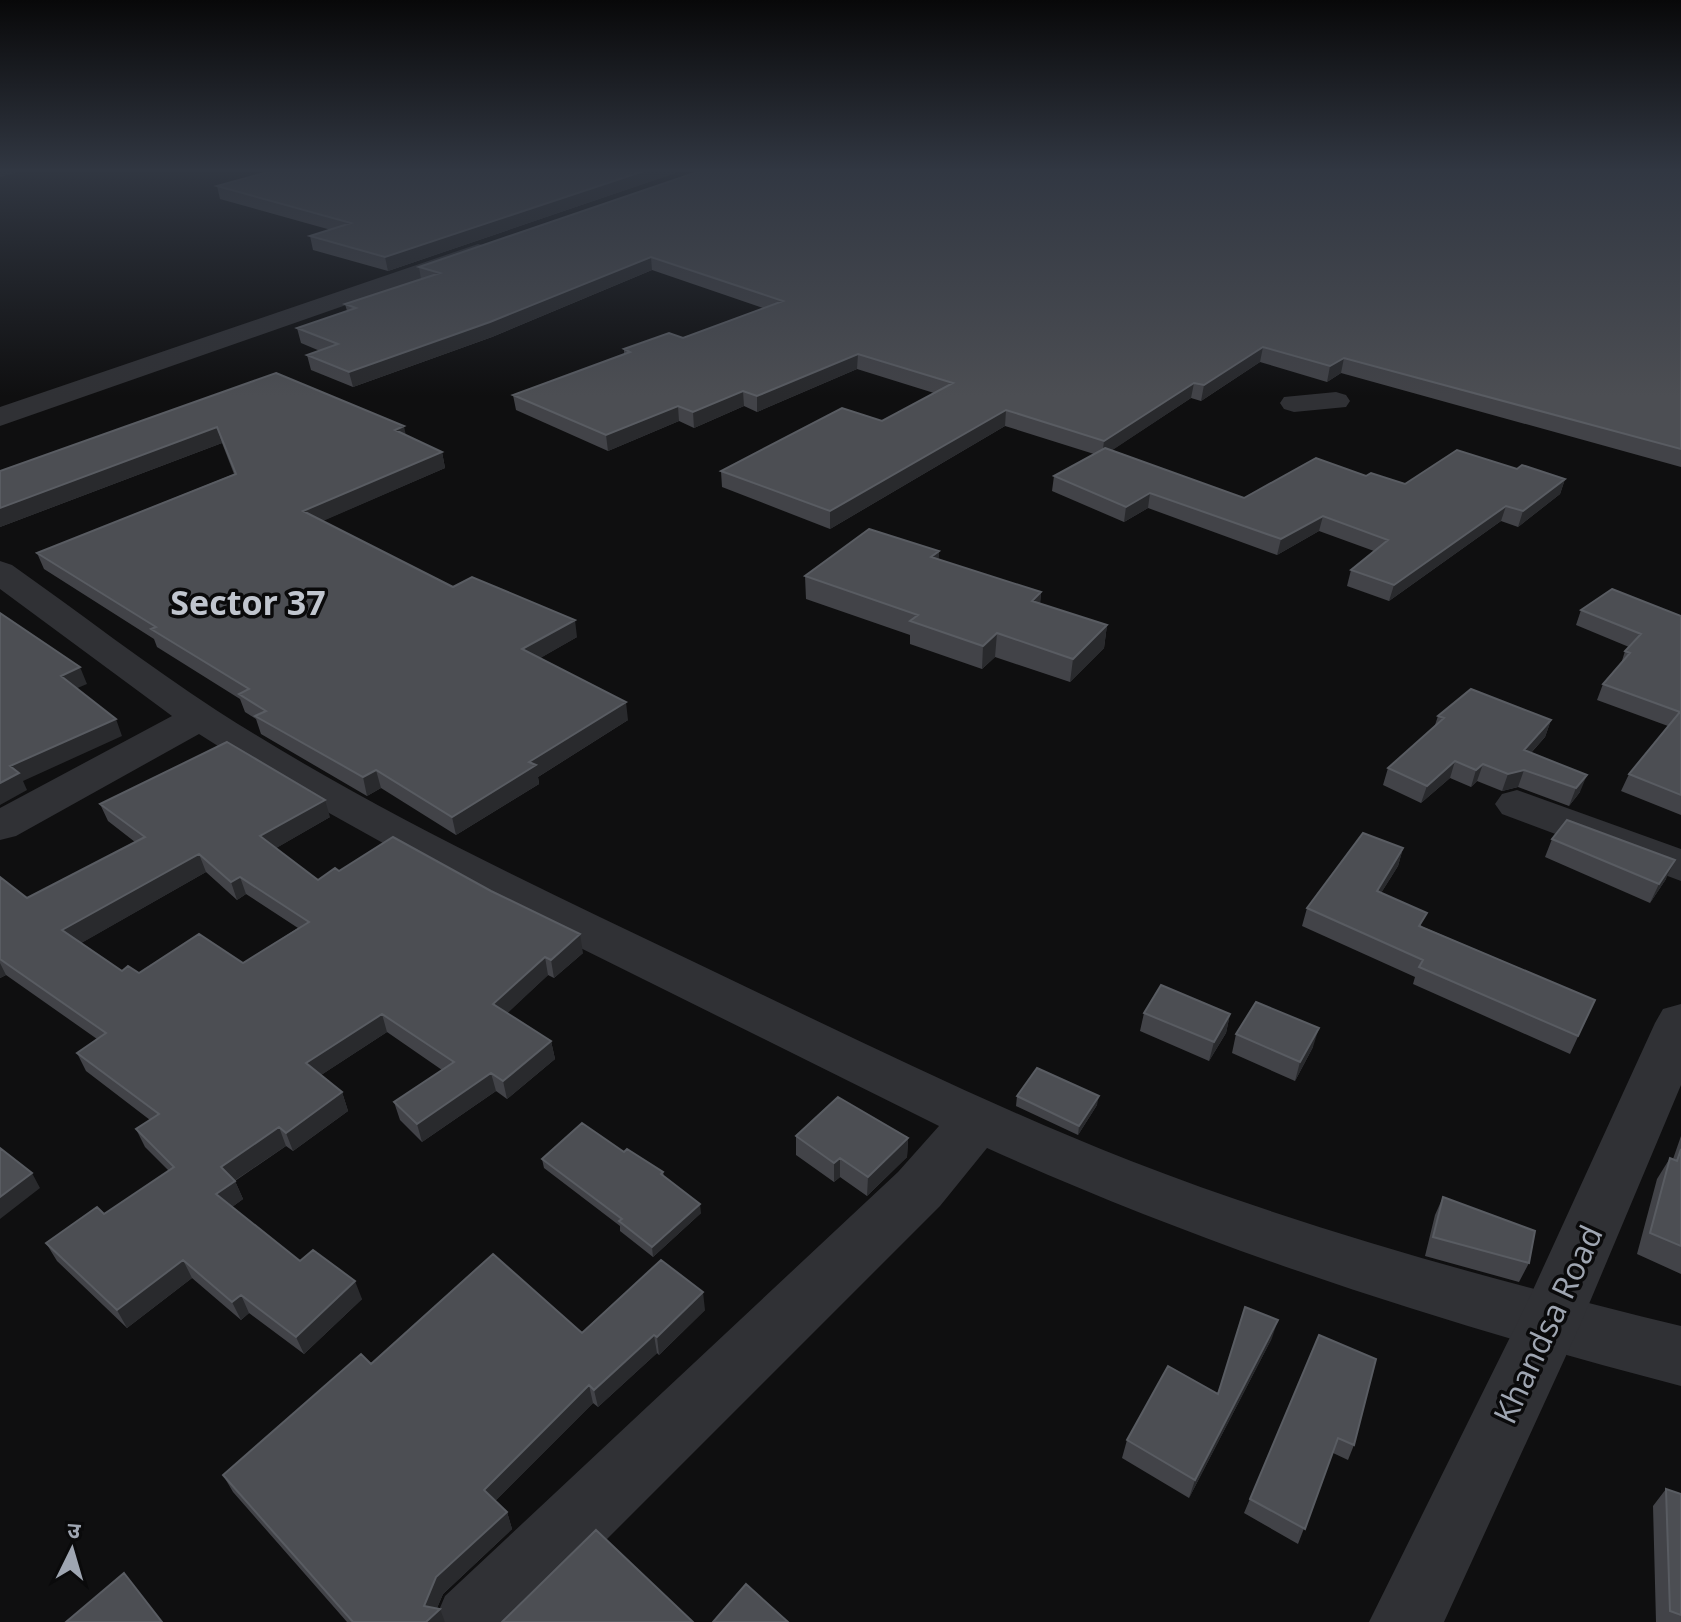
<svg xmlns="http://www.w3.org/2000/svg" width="1681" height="1622" font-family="'Open Sans','Noto Sans Devanagari',sans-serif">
  <rect width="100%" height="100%" fill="#0f0f10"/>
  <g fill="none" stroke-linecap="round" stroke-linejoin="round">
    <path fill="#303135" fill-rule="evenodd" d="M1336,392L1346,395L1350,401L1346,407L1294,412L1284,409L1280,403L1284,397Z
      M0,561L12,565C80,613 147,665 216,710C367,807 530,884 692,961C837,1030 981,1102 1131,1161C1309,1230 1495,1281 1681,1326V1386C1444,1324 1211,1249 987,1148L940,1206L524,1622H434L445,1596L898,1172L939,1126L496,906L286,789L199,734L16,836L0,840V808L172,716L0,589Z
      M1517,790L1681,849V881L1502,814L1495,804L1502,794Z"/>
    <path fill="#303135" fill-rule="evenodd" d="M478,244L486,246L490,251L486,256L0,426V407Z
      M1681,1004V1085L1581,1323L1444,1622H1369L1527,1303L1655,1023L1663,1009Z"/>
  </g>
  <path fill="#424348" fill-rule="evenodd" d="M687,169L388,271L313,250L310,236L331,230L220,199L217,186Z
    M1681,169V467L1341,373L1327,382L1260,362L1201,401L1191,398L1112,450L1244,498L1366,476L1405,484L1517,469L1565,479L1560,494L1518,527L1501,521L1389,601L1347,586L1351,570L1374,551L1319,531L1277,555L1148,508L1124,522L1052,491L1054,476L1094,454L1005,426L830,529L722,487L721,471L882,421L934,393L857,369L757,412L744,406L694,428L679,421L608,451L516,410L513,395L624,354V349L683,338L763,308L652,270L492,337L353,387L311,370L307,355L320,351L301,343L297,328L347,311L345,304L421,279L419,267Z
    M276,373L442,452L445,468L322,521L453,587L577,637L540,658L628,720L538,777L539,784L456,835L381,788L367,796L261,734L256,719L245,712L240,699L157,647L154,639L44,569L37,553L234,474L222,443L0,527V471Z
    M939,551L938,560L1041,592L1040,604L1107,625L1104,648L1070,682L995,657L982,669L910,644V635L806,599L805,576Z
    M1581,610L1681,616V815L1621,791L1629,774L1668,726L1597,700L1603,684L1621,664L1625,651L1629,647L1576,625Z
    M1438,716L1551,720L1545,737L1531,753L1580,792L1569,806L1518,787L1502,791L1477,781L1471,787L1450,778L1421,803L1383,785L1388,768L1434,728Z
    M100,804L330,817L276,848L318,880L339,871L583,953L554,978L548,975L507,1013L551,1041L555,1059L507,1099L496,1091L422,1142L400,1120L394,1102L442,1070L387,1032L321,1075L342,1092L348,1111L293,1151L286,1146L235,1181L243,1199L232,1207L300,1261L362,1299L304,1354L249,1313L241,1320L192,1278L127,1328L57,1261L46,1243L104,1214L169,1171L145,1147L136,1129L150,1120L86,1071L77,1053L97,1039L6,975L0,978V877L27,898L135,842L108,821ZM206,872L237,900L246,894L298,928L243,963L139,973L122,971L81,943Z
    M1552,839L1666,879L1650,903L1545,857Z
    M1403,848L1398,866L1381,893L1423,927L1595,1000L1570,1054L1413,984L1415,977L1302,926L1307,908Z
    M1144,1013L1230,1014L1226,1033L1209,1061L1140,1031Z
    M1236,1034L1313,1047L1295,1081L1232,1053Z
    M1017,1096L1097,1105L1078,1135L1016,1106Z
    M796,1136L908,1138L907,1157L867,1196L840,1177L834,1182L796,1155Z
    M1681,1136V1274L1637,1254L1657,1179L1670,1158L1673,1159Z
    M624,1152L663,1172L664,1176L701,1213L653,1257L620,1231V1226L544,1168L542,1159Z
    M1443,1197L1529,1263L1519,1282L1425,1256L1435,1215Z
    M705,1310L659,1355L657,1353L598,1407L593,1403L495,1501L507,1512L512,1529L443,1594L437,1608L445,1622H347L233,1492L223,1475L371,1364L582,1333Z
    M1319,1335L1354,1445L1348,1460L1333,1453L1298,1544L1244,1513Z
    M1272,1338L1189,1498L1122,1458L1127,1440L1218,1394Z
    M1666,1489L1681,1494V1622H1656L1653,1506Z"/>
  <path fill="#292a2d" d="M0,169H31L0,177Z
    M650,169H687L388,271L385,257Z
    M651,257L652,270L492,337L353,387L349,372Z
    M1263,347L1260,362L1201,401L1204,385Z
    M858,354L857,369L757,412V396Z
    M1344,358L1341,373L1327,382L1330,366Z
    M1194,383L1191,398L1102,457L1104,441Z
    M743,391L744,406L694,428L693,412Z
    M678,406L679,421L608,451L606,435Z
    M1006,410L1005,426L830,529V511Z
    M404,426L407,441L395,430Z
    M217,427L222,443L0,527V508Z
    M442,452L445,468L307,528L303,511Z
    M1565,479L1560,494L1518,527L1523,511Z
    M1150,493L1148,508L1124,522L1126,507Z
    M1506,506L1501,521L1389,601L1394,585Z
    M1323,516L1319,531L1277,555L1281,539Z
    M939,551L938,573L931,557Z
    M1041,592L1039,615L1032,601Z
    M575,620L577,637L525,667L522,649Z
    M1107,625L1104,648L1070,682L1073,659Z
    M997,633L995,657L982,669L983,646Z
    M80,667L87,684L68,692L61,676Z
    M626,702L628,720L538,777L539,784L456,835L452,817L529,762Z
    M116,719L122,736L23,781L27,790L0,805V783L10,766Z
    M1551,720L1545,737L1518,767L1524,750Z
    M1455,761L1450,778L1421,803L1427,786Z
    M1483,764L1477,781L1471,787L1476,770Z
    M376,770L381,788L367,796L363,777Z
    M1524,770L1518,787L1502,791L1508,774Z
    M1587,775L1580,792L1569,806L1576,788Z
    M325,800L330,817L266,854L260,836Z
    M1403,848L1398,866L1371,909L1377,891Z
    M199,854L206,872L71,949L62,930Z
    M1675,860L1666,879L1650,903L1659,884Z
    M240,877L246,894L237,900L231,882Z
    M580,934L583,953L554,978L551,960Z
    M545,957L548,975L497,1023L493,1004Z
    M0,963L6,975L0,978Z
    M382,1014L387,1032L312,1081L306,1063Z
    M1230,1014L1226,1033L1209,1061L1214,1042Z
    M1319,1028L1313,1047L1295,1081L1300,1062Z
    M551,1041L555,1059L507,1099L503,1081Z
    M491,1073L496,1091L422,1142L417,1124Z
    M342,1092L348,1111L293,1151L286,1133Z
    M1099,1096L1097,1105L1078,1135L1079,1126Z
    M279,1127L286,1146L228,1185L221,1167Z
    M908,1138L907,1157L867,1196L868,1177Z
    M840,1158V1177L834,1182V1163Z
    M32,1173L40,1188L0,1219V1197Z
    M235,1181L243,1199L224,1213L216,1194Z
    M700,1204L701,1213L653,1257L652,1247Z
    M183,1260L192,1278L127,1328L117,1310Z
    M355,1281L362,1299L304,1354L296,1337Z
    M703,1292L705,1310L659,1355L657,1337Z
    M241,1295L249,1313L241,1320L232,1302Z
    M1278,1320L1272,1338L1189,1498L1195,1480Z
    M654,1335L657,1353L598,1407L594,1390Z
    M589,1385L593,1403L489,1507L484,1490Z
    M507,1512L512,1529L443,1594L435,1613L440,1609L445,1622H426L424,1606L436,1577Z"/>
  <path fill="#4c4e53" stroke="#595c62" stroke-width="2" fill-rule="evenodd" d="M279,169H650L385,257L310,236L351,223L217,186Z
    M706,169H1681V449L1344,358L1330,366L1263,347L1204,385L1194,383L1104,441L1006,410L830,511L721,471L842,408L882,421L953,383L858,354L757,396L743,391L693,412L678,406L606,435L513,395L630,352L624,349L669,333L683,338L783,301L651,257L490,322L349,372L307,355L338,344L297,328L356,308L345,304L440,273L419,267Z
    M276,373L404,426L395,430L442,452L303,511L453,587L472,577L575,620L522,649L626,702L529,762L536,765L452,817L376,770L363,777L255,716L266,711L239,694L249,689L151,629L156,627L37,553L236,474L217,427L0,508V471Z
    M1105,448L1244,498L1316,458L1366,476L1371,473L1405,484L1457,450L1517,469L1522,465L1565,479L1523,511L1506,506L1394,585L1351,570L1388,540L1323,516L1281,539L1150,493L1126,507L1054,476Z
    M869,529L939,551L931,557L1041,592L1032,601L1107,625L1073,659L997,633L983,646L910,621L918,615L805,576Z
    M1612,589L1681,616V795L1629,774L1680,712L1603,684L1630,653L1625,651L1641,634L1581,610Z
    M0,613L80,667L61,676L116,719L10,766L19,773L0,783Z
    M1471,689L1551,720L1524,750L1587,775L1576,788L1524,770L1508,774L1483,764L1476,770L1455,761L1427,786L1388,768L1444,718L1438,716Z
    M227,742L325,800L260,836L318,880L335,868L339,871L393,837L491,891L580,934L551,960L545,957L493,1004L551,1041L503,1081L491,1073L417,1124L394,1102L454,1062L382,1014L306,1063L342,1092L286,1133L279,1127L221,1167L235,1181L216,1194L300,1261L313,1250L355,1281L296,1337L241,1295L232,1302L183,1260L117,1310L46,1243L97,1207L104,1214L174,1167L136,1129L159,1114L77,1053L106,1033L0,959V877L27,898L145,837L100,804ZM199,854L231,882L240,877L309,922L243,963L199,934L139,973L128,966L122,971L62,930Z
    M1567,820L1675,860L1659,884L1552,839Z
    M1363,833L1403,848L1377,891L1427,913L1419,926L1595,1000L1578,1036L1419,967L1423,960L1307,908Z
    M1161,985L1230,1014L1214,1042L1144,1013Z
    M1256,1002L1319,1028L1300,1062L1236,1034Z
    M1037,1068L1099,1096L1079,1126L1017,1096Z
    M838,1097L908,1138L868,1177L840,1158L834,1163L796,1136Z
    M582,1123L624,1152L627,1149L663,1172L661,1174L700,1204L652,1247L619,1221L622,1219L542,1159Z
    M0,1148L32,1173L0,1197Z
    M1681,1149V1246L1650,1233L1670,1158L1677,1161Z
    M1443,1197L1535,1231L1529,1263L1433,1237Z
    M493,1254L582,1333L661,1260L703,1292L657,1337L654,1335L594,1390L589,1385L484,1490L507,1512L436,1577L424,1606L440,1609L426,1622H353L223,1475L361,1354L371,1364Z
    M1245,1307L1278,1320L1195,1480L1127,1440L1168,1366L1218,1394Z
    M1319,1335L1376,1359L1354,1445L1338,1438L1305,1529L1250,1499Z
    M1666,1489L1681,1494V1615L1670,1611Z
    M596,1530L693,1622H502Z
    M124,1573L162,1622H66Z
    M746,1584L788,1622H713Z"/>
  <linearGradient id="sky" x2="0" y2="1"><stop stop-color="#080809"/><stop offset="0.43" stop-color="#313742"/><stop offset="1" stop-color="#313742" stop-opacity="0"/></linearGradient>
  <rect width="1681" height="396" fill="url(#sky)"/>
  <g text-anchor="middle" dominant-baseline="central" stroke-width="7" stroke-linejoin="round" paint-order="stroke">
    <g font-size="32" fill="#9fa6b2" stroke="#0a0a0b">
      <text transform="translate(1547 1324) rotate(-65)">Khandsa Road</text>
    </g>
    <g font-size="34" font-weight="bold" fill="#c0c5ce" stroke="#0a0a0b">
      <text x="248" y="602">Sector 37</text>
    </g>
  </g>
  <g transform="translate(72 1550) rotate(5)" stroke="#0a0a0b" stroke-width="6" paint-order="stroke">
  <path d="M0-6L14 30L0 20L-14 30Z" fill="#9fa6b2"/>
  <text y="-12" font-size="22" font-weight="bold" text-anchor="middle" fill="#9fa6b2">उ</text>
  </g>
</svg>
